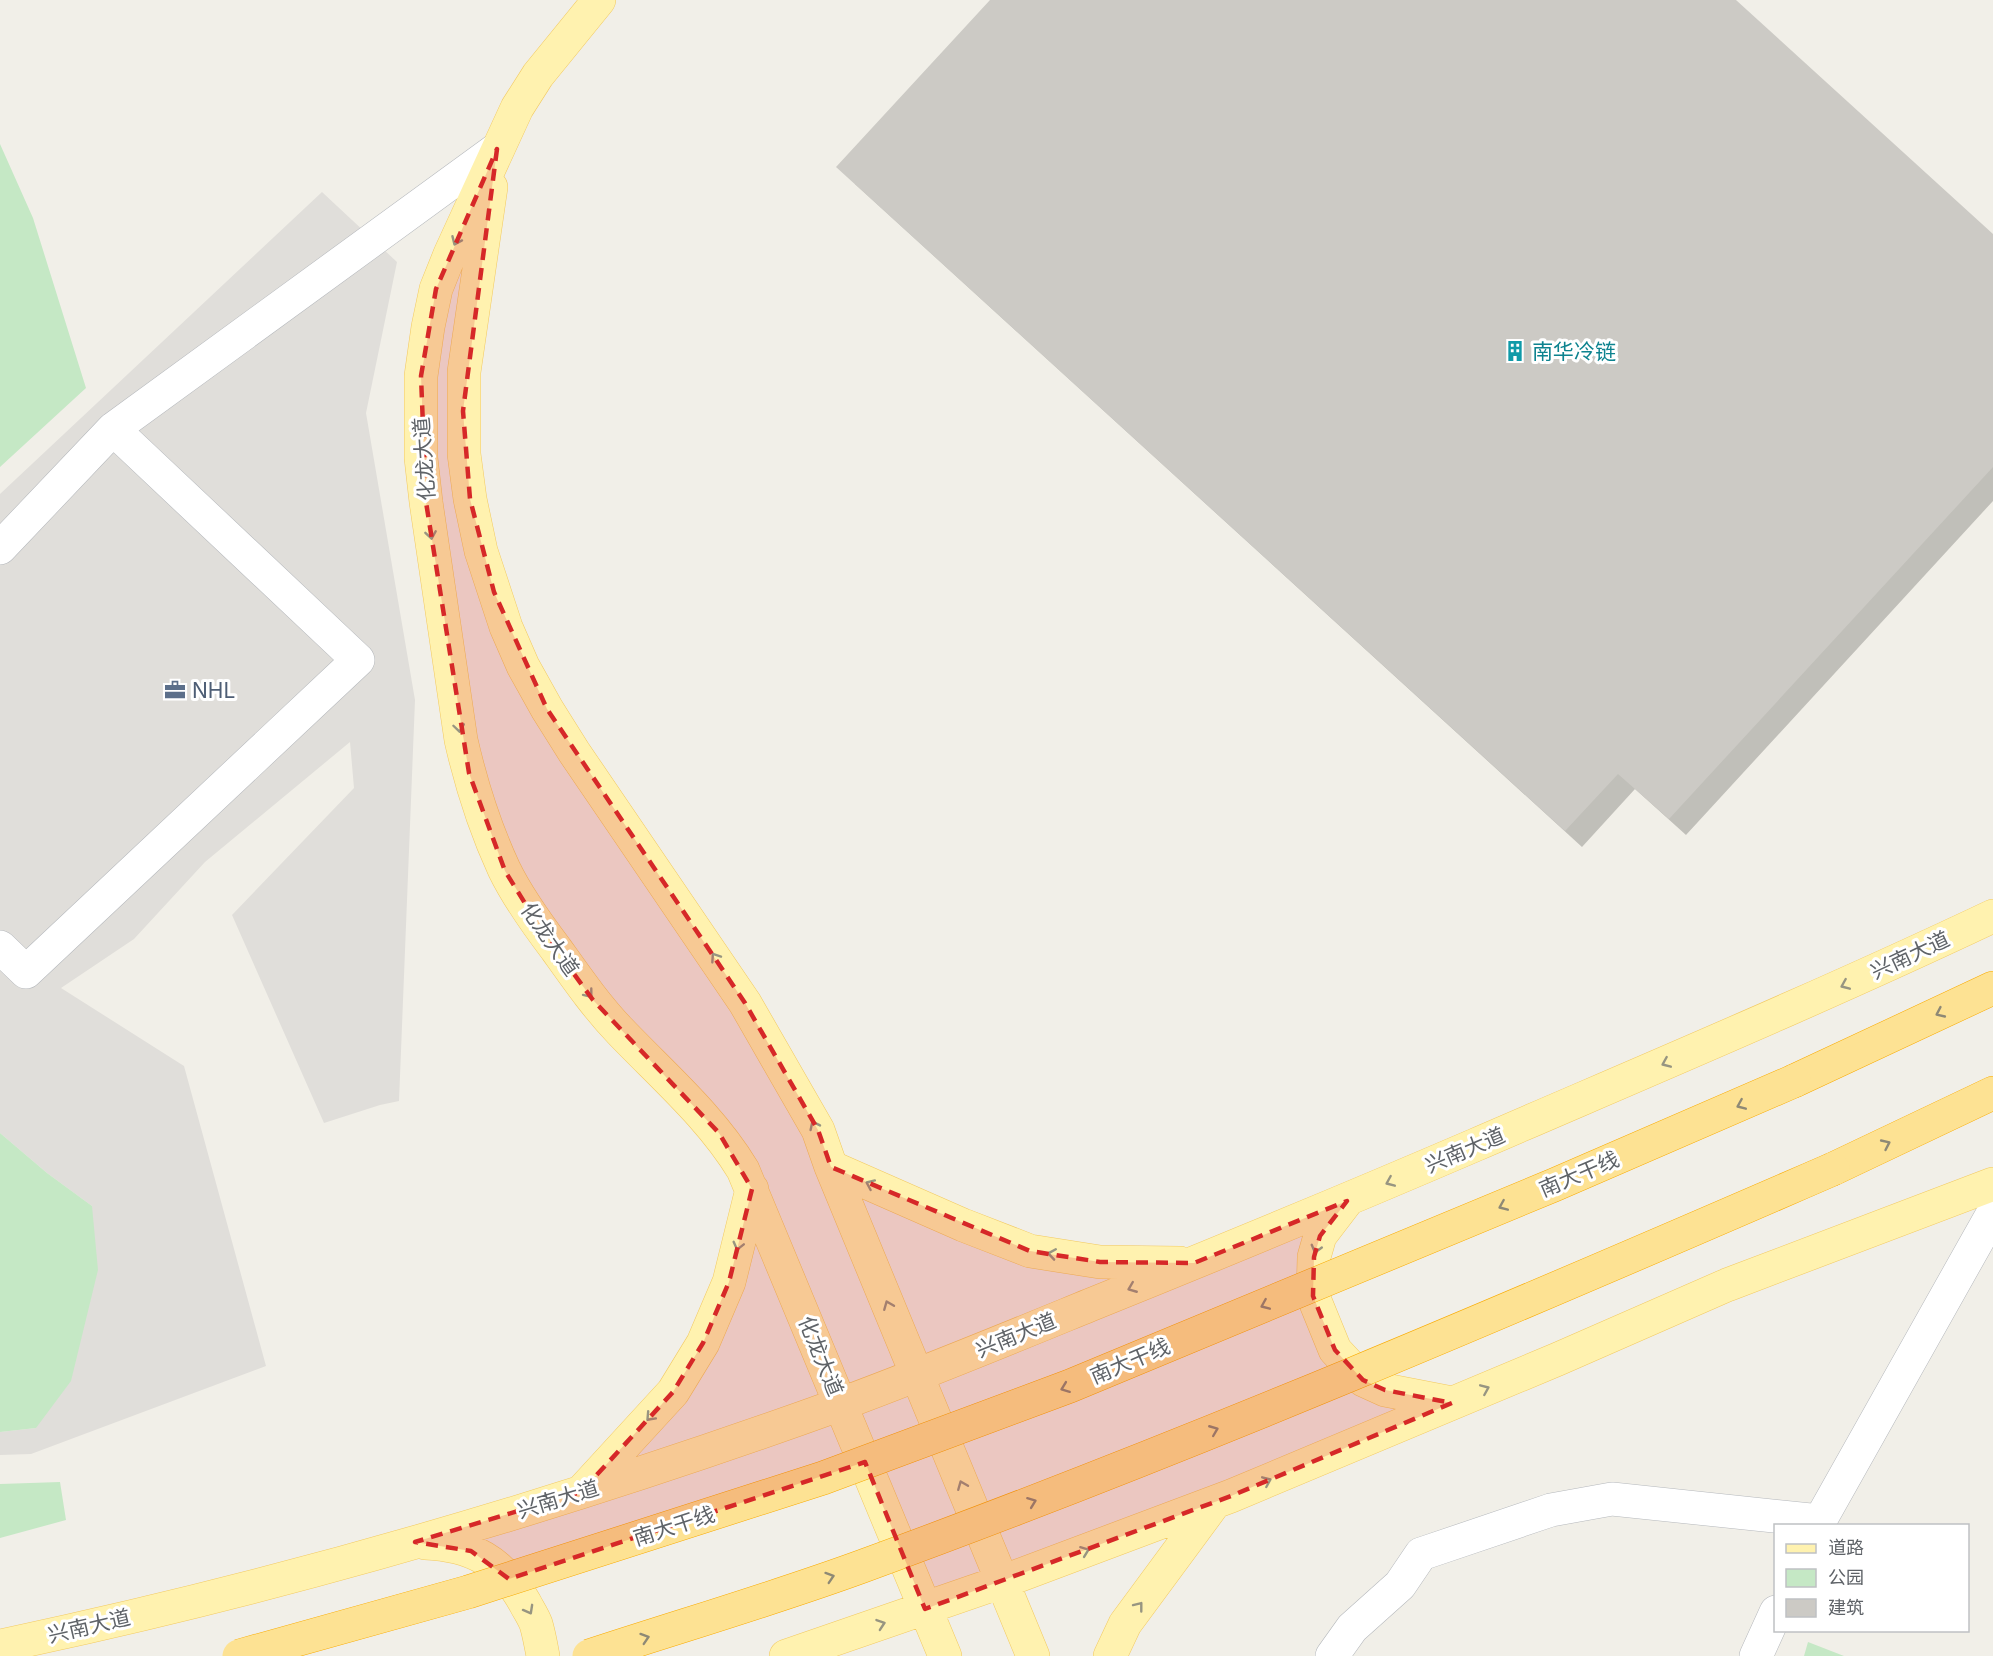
<svg xmlns="http://www.w3.org/2000/svg" width="1993" height="1656" font-family="Inter,'Noto Sans SC',sans-serif">
  <rect width="100%" height="100%" fill="#f1efe8"/>
  <path fill="#e0deda" d="M322,192L397,262L366,413L415,700L399,1101L380,1105L324,1123L232,915L354,788L350,742L205,862L134,939L61,988L184,1066L266,1366L31,1454L0,1455V1432L36,1428L92,1206L47,1173L0,1133V494Z"/>
  <path fill="#c5e8c5" d="M0,144L33,218L86,388L0,467Z
    M0,1133L47,1173L92,1206L98,1270L71,1381L36,1428L0,1432Z
    M60,1482L66,1520L0,1538V1484Z
    M1808,1642L1844,1656H1804Z"/>
  <path fill="#0003" d="M993,0H1734L1993,236V501L1686,835L1635,789L1582,847L855,184Z"/>
  <path fill="#cccac5" d="M990,0H1736L1993,234V467L1669,819L1618,774L1565,831L836,167Z"/>
  <g fill="none" stroke-linecap="round" stroke-linejoin="round">
    <defs>
      <path id="minor" d="M0,548L113,429L497,149
        M0,947L26,972L358,660L113,429
        M1817,1526L1993,1213
        M1332,1656L1352,1628L1400,1585L1421,1554L1551,1510L1612,1499L1820,1521
        M1756,1656L1776,1612"/>
      <path id="major" d="M599,0L538,75L517,108L450,254L436,289L428,327L421,376V458L426,502L461,740C471,784 485,828 504,869C518,898 537,924 556,949C576,977 596,1006 620,1031C663,1076 711,1117 743,1170L945,1656
        M491,187L464,372V454L470,499L481,551L506,627L523,666L547,709L574,752L745,1003L818,1130L831,1167L1033,1656
        M831,1167L963,1225L1030,1251L1100,1262L1180,1263
        M1346,1202L1320,1236L1314,1257L1313,1296L1335,1350L1363,1380L1385,1390L1452,1403
        M583,1490L673,1392L703,1343L729,1282L752,1189
        M425,1543C472,1545 502,1561 525,1603C528,1609 533,1616 536,1624C539,1634 541,1645 543,1656
        M0,1646C285,1586 567,1503 841,1404C925,1373 1007,1339 1090,1305C1219,1253 1347,1200 1475,1145C1648,1070 1822,997 1993,916
        M786,1656L1015,1577L1231,1496L1558,1359L1727,1285L1993,1184
        M1110,1656L1125,1624L1215,1502"/>
      <path id="highway" d="M1794,1081L1993,988
        M1833,1169L1993,1093"/>
    </defs>
    <use href="#minor" stroke="#b5b8bc" stroke-width="34"/>
    <use href="#major" stroke="#f2c960" stroke-width="34"/>
    <use href="#highway" stroke="#f9ab00" stroke-width="34"/>
    <use href="#minor" stroke="#fff" stroke-width="33"/>
    <use href="#major" stroke="#fff2af" stroke-width="33"/>
    <use href="#highway" stroke="#fde293" stroke-width="33"/>
    <defs>
      <path id="highway-bridge" d="M239,1656L468,1592L823,1478L1070,1386L1554,1185L1794,1081
        M589,1656C680,1626 773,1599 863,1566C1191,1446 1513,1308 1833,1169"/>
    </defs>
    <use href="#highway-bridge" stroke="#f9ab00" stroke-width="34" stroke-linecap="butt"/>
    <use href="#highway-bridge" stroke="#fde293" stroke-width="33"/>
  </g>
  <defs><path id="oneway-chevron" d="M-2-3.5L2.5 0L-2 3.5" fill="none" stroke-width="1.6" stroke-linecap="round" stroke-linejoin="round" transform="scale(1.5)"/></defs>
  <g stroke="#979581">
    <use href="#oneway-chevron" transform="translate(456 241) rotate(114)"/>
    <use href="#oneway-chevron" transform="translate(431 535) rotate(81)"/>
    <use href="#oneway-chevron" transform="translate(459 728) rotate(82)"/>
    <use href="#oneway-chevron" transform="translate(715 957) rotate(-124)"/>
    <use href="#oneway-chevron" transform="translate(1845 985) rotate(157)"/>
    <use href="#oneway-chevron" transform="translate(589 994) rotate(52)"/>
    <use href="#oneway-chevron" transform="translate(1666 1063) rotate(157)"/>
    <use href="#oneway-chevron" transform="translate(814 1125) rotate(-116)"/>
    <use href="#oneway-chevron" transform="translate(1390 1182) rotate(157)"/>
    <use href="#oneway-chevron" transform="translate(870 1184) rotate(-156)"/>
    <use href="#oneway-chevron" transform="translate(738 1246) rotate(104)"/>
    <use href="#oneway-chevron" transform="translate(1316 1249) rotate(105)"/>
    <use href="#oneway-chevron" transform="translate(1052 1254) rotate(-171)"/>
    <use href="#oneway-chevron" transform="translate(1132 1288) rotate(158)"/>
    <use href="#oneway-chevron" transform="translate(888 1305) rotate(-112)"/>
    <use href="#oneway-chevron" transform="translate(1485 1389) rotate(-23)"/>
    <use href="#oneway-chevron" transform="translate(650 1417) rotate(133)"/>
    <use href="#oneway-chevron" transform="translate(1267 1481) rotate(-23)"/>
    <use href="#oneway-chevron" transform="translate(962 1485) rotate(-112)"/>
    <use href="#oneway-chevron" transform="translate(1085 1551) rotate(-21)"/>
    <use href="#oneway-chevron" transform="translate(1139 1606) rotate(-52)"/>
    <use href="#oneway-chevron" transform="translate(529 1610) rotate(61)"/>
    <use href="#oneway-chevron" transform="translate(881 1624) rotate(-19)"/>
  </g>
  <g stroke="#8e8975">
    <use href="#oneway-chevron" transform="translate(1940 1013) rotate(155)"/>
    <use href="#oneway-chevron" transform="translate(1741 1105) rotate(157)"/>
    <use href="#oneway-chevron" transform="translate(1886 1144) rotate(-25)"/>
    <use href="#oneway-chevron" transform="translate(1503 1206) rotate(157)"/>
    <use href="#oneway-chevron" transform="translate(1265 1305) rotate(157)"/>
    <use href="#oneway-chevron" transform="translate(1065 1388) rotate(159)"/>
    <use href="#oneway-chevron" transform="translate(1214 1430) rotate(-22)"/>
    <use href="#oneway-chevron" transform="translate(1032 1502) rotate(-21)"/>
    <use href="#oneway-chevron" transform="translate(830 1577) rotate(-18)"/>
    <use href="#oneway-chevron" transform="translate(645 1638) rotate(-18)"/>
  </g>
  <path fill="#d62828" fill-opacity="0.2" stroke="#d62828" stroke-width="4.5" stroke-dasharray="12 8" stroke-linejoin="round" d="M497,149L463,411L470,499L494,592L547,709L745,1003L818,1130L831,1167L1030,1251L1100,1262L1194,1263L1347,1201L1320,1236L1314,1257L1313,1296L1335,1350L1363,1380L1385,1390L1452,1403L1231,1496L925,1609L865,1462L509,1579L471,1551L415,1542L581,1492L673,1392L703,1343L729,1282L752,1189L719,1133L593,1000L541,929L505,871L469,773L426,502L421,376L436,289Z"/>
  <defs>
    <symbol id="building-bare" viewBox="-9 -9 18 18"><path d="M-4-6H4V6H1V3H-1V6H-4ZM-2.5-4.3h1.7v1.8h-1.7ZM.8-4.3h1.7v1.8H.8ZM-2.5-1h1.7V.8h-1.7ZM.8-1h1.7V.8H.8Z" fill="#0f9aa8" stroke="#fff" stroke-width="2.5" paint-order="stroke"/></symbol>
    <symbol id="office-bare" viewBox="-9 -9 18 18"><path d="M-6-3h4V-5.5h4V-3h4V5H-6ZM-1-4.5V-3h2v-1.5ZM-6 0V1H6V0Z" fill="#5c6f8a" stroke="#fff" stroke-width="2.5" paint-order="stroke"/></symbol>
  </defs>
  <g fill-rule="evenodd">
    <use href="#building-bare" x="1500" y="336" width="30" height="30"/>
    <use href="#office-bare" x="160" y="675" width="30" height="30"/>
  </g>
  <g text-anchor="middle" dominant-baseline="central" stroke-width="6" stroke-linejoin="round" paint-order="stroke">
    <g font-size="21" fill="#0d838f" stroke="#fff" text-anchor="start">
      <text x="1532" y="351">南华冷链</text>
    </g>
    <g font-size="21" fill="#5f6368" stroke="#fff">
      <text transform="translate(424 459) rotate(-94)">化龙大道</text>
      <text transform="translate(550 939) rotate(55)">化龙大道</text>
      <text transform="translate(1910 955) rotate(-25)">兴南大道</text>
      <text transform="translate(1465 1150) rotate(-23)">兴南大道</text>
      <text transform="translate(1579 1174) rotate(-23)">南大干线</text>
      <text transform="translate(1016 1335) rotate(-22)">兴南大道</text>
      <text transform="translate(821 1356) rotate(68)">化龙大道</text>
      <text transform="translate(1130 1361) rotate(-23)">南大干线</text>
      <text transform="translate(558 1499) rotate(-17)">兴南大道</text>
      <text transform="translate(674 1526) rotate(-18)">南大干线</text>
      <text transform="translate(89 1626) rotate(-13)">兴南大道</text>
    </g>
    <g font-size="21" fill="#4e5e75" stroke="#fff" text-anchor="start">
      <text x="192" y="690">NHL</text>
    </g>
  </g>
  <rect x="1774" y="1524" width="195" height="108" fill="#ffffff" stroke="#bfc1c3" stroke-width="1.5"/>
  <rect x="1786" y="1544" width="30" height="9" fill="#fff2af" stroke="#bfc1c3" stroke-width="1.5"/>
  <text x="1828" y="1554" font-size="18" fill="#5f6368">道路</text>
  <rect x="1786" y="1569" width="30" height="18" fill="#c5e8c5" stroke="#bfc1c3" stroke-width="1.5"/>
  <text x="1828" y="1584" font-size="18" fill="#5f6368">公园</text>
  <rect x="1786" y="1599" width="30" height="18" fill="#cccac5" stroke="#bfc1c3" stroke-width="1.5"/>
  <text x="1828" y="1614" font-size="18" fill="#5f6368">建筑</text>
</svg>
